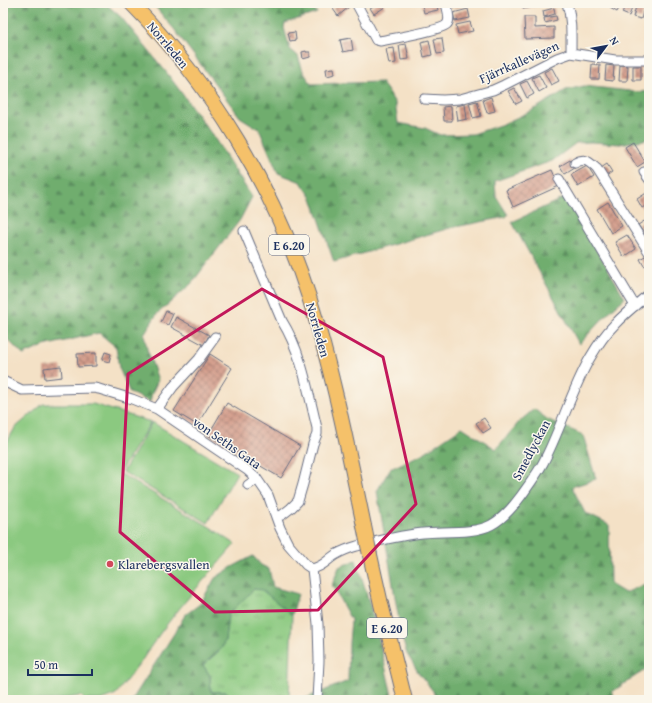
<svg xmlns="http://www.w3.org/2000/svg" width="652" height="703" font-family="'Gentium Book Plus',serif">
  <defs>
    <pattern id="grass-tufts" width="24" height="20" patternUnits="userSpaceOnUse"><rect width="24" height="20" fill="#8bc980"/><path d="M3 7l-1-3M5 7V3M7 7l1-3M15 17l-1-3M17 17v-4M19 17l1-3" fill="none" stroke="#71a46c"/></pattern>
    <pattern id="forest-firs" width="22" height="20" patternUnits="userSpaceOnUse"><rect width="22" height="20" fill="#70ad6e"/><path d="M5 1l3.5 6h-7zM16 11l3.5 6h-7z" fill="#5b8d5e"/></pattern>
    <pattern id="building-cross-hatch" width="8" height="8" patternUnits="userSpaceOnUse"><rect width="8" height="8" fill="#d39c8a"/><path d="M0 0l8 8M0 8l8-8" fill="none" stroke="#aa8074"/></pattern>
  </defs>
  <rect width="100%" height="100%" fill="#fbf7ec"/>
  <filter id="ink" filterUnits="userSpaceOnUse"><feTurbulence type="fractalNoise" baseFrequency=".025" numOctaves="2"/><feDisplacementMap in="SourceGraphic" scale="8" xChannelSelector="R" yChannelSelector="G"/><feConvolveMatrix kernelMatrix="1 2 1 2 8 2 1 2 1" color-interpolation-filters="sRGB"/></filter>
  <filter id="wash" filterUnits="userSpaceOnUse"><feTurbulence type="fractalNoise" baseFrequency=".012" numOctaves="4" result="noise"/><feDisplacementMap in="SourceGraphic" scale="16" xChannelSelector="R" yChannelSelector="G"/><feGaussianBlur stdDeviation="0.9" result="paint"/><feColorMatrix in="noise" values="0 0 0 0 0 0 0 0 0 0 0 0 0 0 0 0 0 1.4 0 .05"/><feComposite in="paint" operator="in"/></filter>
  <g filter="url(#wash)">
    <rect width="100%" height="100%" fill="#f4e1c6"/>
    <path fill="url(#grass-tufts)" stroke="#537c6f" d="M254,589H262L292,615L289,700H231L226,692H211L210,676L203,665L221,649L225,640L228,615Z"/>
    <path fill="url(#forest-firs)" stroke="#466e66" d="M3,3H105L121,17L167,73L213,136L252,197L240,220L191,284L157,314L144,334L147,349L158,380L152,393L150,402L130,393L119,368L116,347L99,333L44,346L23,355L7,339L3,338Z
      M152,3H311L317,13L285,23L284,28L290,49L298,56L303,71L311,84L381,82L387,90L395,103L398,123L425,128L440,135L473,134L503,124L531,111L566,90L584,86L639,92L649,91V139L620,144L591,142L576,143L552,161L495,181L496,196L508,215L506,217L450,228L334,262L312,198L301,182L278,173L259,129L240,117L174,29Z
      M566,197L625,298L609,312L579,344L512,222Z
      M534,409L547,419L583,435L596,479L572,487L585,513L609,525L610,584L625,593L649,582V667L612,692L615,700H436L433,691L418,672L407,654L402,638L377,491L390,469L424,453L462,427L496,449L520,421Z
      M253,556L261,565L269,569L273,587L298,594L292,615L262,590L254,589L228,615L225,640L221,649L203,665L210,676L211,692H227L231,700H132L175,632L185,615L200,604L215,578L232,567Z
      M356,560C372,606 382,653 393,700H301L348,681L349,643L351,620L332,585L339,567Z"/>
    <path fill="#8bc980" stroke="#537c6f" d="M43,404H93L103,407L151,422L119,473L210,527L235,544C202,583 165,621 139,665H138L116,694L101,700H85L81,696L54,700H3V449L15,428Z
      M152,422L237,473L208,523L123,472Z"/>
    <g id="blocks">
      <path fill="url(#building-cross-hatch)" d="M341,3H346L349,7L338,16L333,9Z
        M378,3H383L385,7L374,14L370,8Z
        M436,3L438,10L424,13L422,5Z
        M452,3H467V5L453,8Z
        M522,3H546V4L523,9Z
        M613,3H622L617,12L610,8Z
        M626,3H634L629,16L622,13Z
        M637,3L645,5L641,19L633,17Z
        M554,8L555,14L544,17L543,11Z
        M468,9L470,18L455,21L453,13Z
        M556,16L557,20L545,23L544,18Z
        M524,17H535V28L554,27V38L525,39Z
        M470,22L473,31L458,34L456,25Z
        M295,32L296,40L290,41L288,33Z
        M351,38L353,50L343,52L340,40Z
        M442,38L444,53L437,54L434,39Z
        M429,40L432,55L424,57L421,42Z
        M406,44L409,59L401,60L399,45Z
        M394,48L396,63L389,64L386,49Z
        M306,51V52H310V57L303,59L302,52Z
        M592,64L600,65L599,79H591Z
        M606,65L614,66L613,81L605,80Z
        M620,65L628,66L627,81H619Z
        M633,66H641V80H633Z
        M334,68L335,74L327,76L326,69Z
        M552,68L559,81L551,85L544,72Z
        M539,75L546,88L539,92L532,78Z
        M527,81L534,94L527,98L520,84Z
        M514,88L522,101L516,104L508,91Z
        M491,97L495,111L487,113L483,100Z
        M477,101L481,116L473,118L469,103Z
        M465,104L467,119L458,121L456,106Z
        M451,106L452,121H444L443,107Z
        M633,142L645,162L637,167L625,147Z
        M570,160L575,168L565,174L560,166Z
        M607,164L612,172L606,176L601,168Z
        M587,166L594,177L578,187L571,175Z
        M552,170L559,186L513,207L506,190Z
        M648,192L649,195V204L642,208L637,199Z
        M608,202L622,226L611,233L597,209Z
        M649,218V234L646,236L638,225Z
        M627,235L636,249L624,257L615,242Z
        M645,256L649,263L644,266L640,259Z
        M166,311L173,314L168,325L161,322Z
        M176,317L209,335L204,345L171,327Z
        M105,352L111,354L109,362L102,360Z
        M96,353V366L78,367L77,354Z
        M210,354L232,368L197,425L174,411Z
        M61,366L62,377L45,379L44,368Z
        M227,403L300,446L281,478L208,435Z
        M484,418L491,428L483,433L476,423Z"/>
    </g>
  </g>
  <g filter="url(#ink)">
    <use href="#blocks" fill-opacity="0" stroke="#676d82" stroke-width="1"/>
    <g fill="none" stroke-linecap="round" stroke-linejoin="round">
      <defs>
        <path id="minor" d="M356,3L376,40L380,41C390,39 443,30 447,24C451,19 447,9 446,3
          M567,3C572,20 571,36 571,53
          M424,99L443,100L460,99L493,90L504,85L557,58L571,53L615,60H649
          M575,163C586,157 589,162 597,169L649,252
          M644,172L649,179
          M559,179L635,306
          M244,231L282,321C302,353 308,392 317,428V434L313,444L303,484L298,501L291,508L282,515L276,517
          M3,381L22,390L94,388L99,389L132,399L157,409L247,470L257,479L268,495L280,528L288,544L306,565L312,569
          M157,409L173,387L199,359L215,337
          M248,485L257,479
          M312,569C324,566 326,561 335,555C342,551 350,548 357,546C379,541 401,535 423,533C443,531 474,534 491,525C504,518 513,507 521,496C529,485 537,474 543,463C561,429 571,391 590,358C597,346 605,334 615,324C625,313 637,304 649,294
          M312,569L318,624L319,661L317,700"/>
        <path id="highway" d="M131,3C212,85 274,188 309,297C333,372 348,449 364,526
          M370,555L381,604L405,700"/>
      </defs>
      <use href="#minor" stroke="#676d82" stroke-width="11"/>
      <use href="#highway" stroke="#676d82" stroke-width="16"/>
      <use href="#minor" stroke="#fff" stroke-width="9"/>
      <use href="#highway" stroke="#f5c16b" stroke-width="14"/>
      <defs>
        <path id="highway-bridge" d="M364,526L370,555"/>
      </defs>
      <use href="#highway-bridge" stroke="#676d82" stroke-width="16" stroke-linecap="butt"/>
      <use href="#highway-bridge" stroke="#f5c16b" stroke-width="14"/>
    </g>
  </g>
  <path fill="none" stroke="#c2185b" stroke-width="3" stroke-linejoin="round" d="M262,289L383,357L416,504L318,610L215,612L120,532L128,374Z"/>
  <circle fill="#d1495b" stroke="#fbf7ec" stroke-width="1.5" cx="110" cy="564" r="4"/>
  <g text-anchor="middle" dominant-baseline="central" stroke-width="3" stroke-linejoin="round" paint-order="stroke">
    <g fill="#fbf7ec" stroke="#5e6b89" stroke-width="1">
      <rect x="269" y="235" width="40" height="20" rx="3"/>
      <rect x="367" y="618" width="40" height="20" rx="3"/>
    </g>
    <g font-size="12" font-weight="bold" fill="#1b2f5e">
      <text x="289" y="245">E 6.20</text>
      <text x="387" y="628">E 6.20</text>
    </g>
    <g font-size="13" fill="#1b2f5e" stroke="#fbf7ec">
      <text transform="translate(168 45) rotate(50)">Norrleden</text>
      <text transform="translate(519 62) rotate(-24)">Fjärrkallevägen</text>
      <text transform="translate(318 330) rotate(74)">Norrleden</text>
      <text transform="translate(227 443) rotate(35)">von Seths Gata</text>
      <text transform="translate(531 450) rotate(-62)">Smedlyckan</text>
    </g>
    <g font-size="13" fill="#1b2f5e" stroke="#fbf7ec" text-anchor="start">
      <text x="118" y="564">Klarebergsvallen</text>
    </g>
  </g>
  <rect width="652" height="703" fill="none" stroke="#fbf7ec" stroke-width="16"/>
  <g transform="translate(606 46) rotate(58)" stroke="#fbf7ec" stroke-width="3" paint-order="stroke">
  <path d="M0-3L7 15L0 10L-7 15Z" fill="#1b2f5e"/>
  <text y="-6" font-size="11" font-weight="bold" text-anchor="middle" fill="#1b2f5e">N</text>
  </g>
  <path d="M28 669v6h64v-6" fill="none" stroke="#1b2f5e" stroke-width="2"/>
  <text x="34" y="669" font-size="12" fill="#1b2f5e" stroke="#fbf7ec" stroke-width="3" paint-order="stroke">50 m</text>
</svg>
